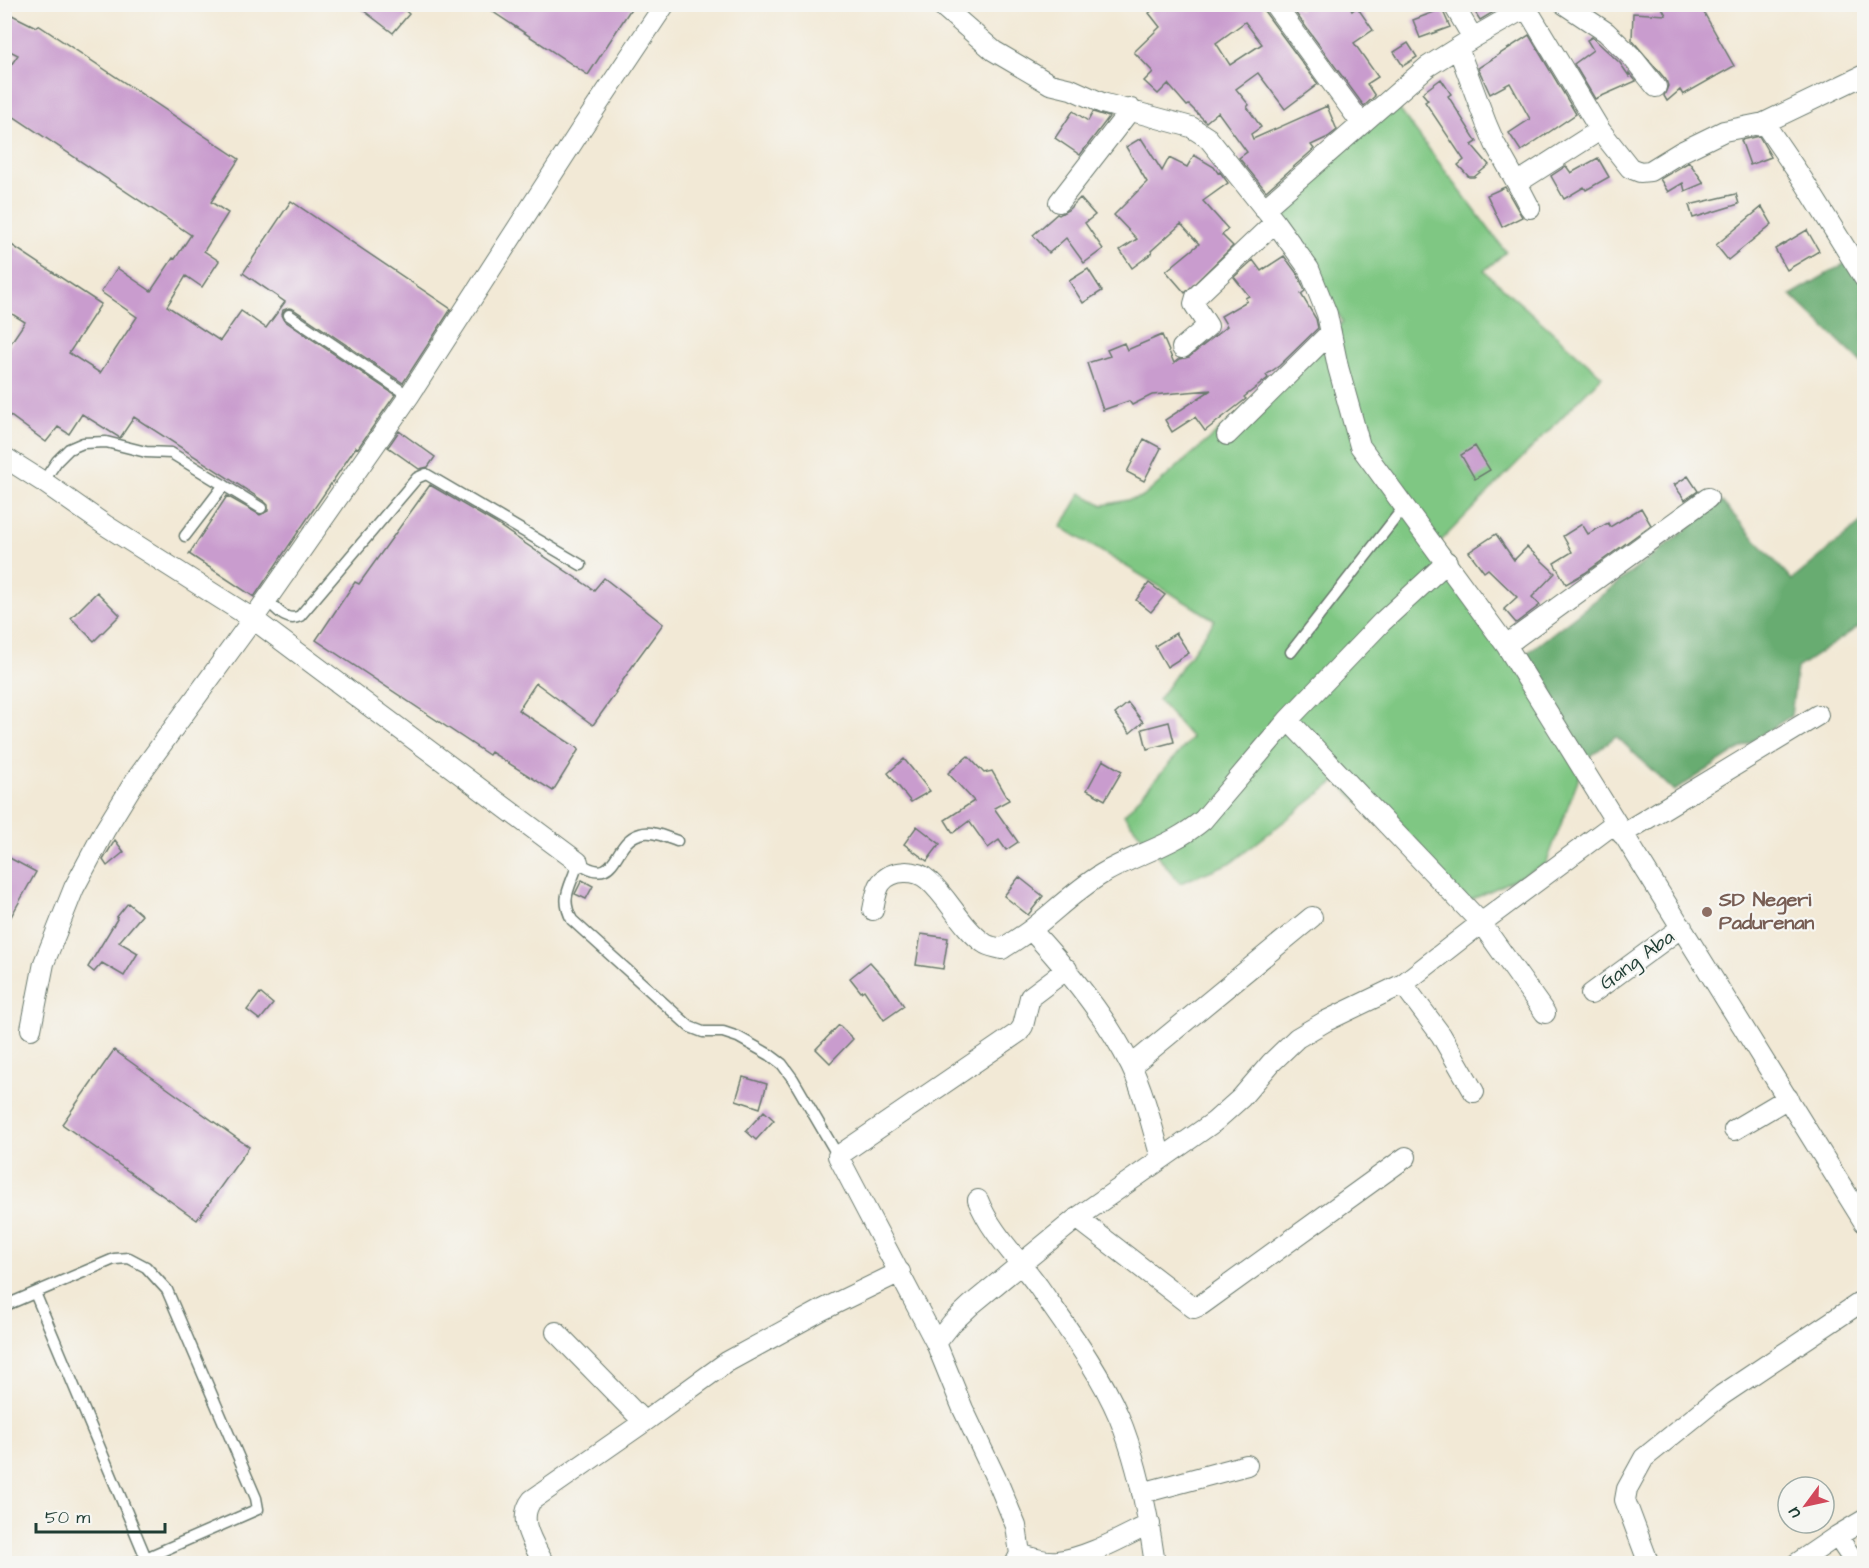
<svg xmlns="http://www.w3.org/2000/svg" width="1869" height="1568" font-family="'Architects Daughter',sans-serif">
  <rect width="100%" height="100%" fill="#f6f6f2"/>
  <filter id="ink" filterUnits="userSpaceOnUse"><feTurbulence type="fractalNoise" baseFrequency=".0167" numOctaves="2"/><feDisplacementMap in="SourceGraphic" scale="12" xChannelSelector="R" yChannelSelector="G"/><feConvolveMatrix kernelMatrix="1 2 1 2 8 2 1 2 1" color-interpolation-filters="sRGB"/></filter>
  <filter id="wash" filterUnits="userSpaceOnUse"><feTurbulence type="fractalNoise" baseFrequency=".008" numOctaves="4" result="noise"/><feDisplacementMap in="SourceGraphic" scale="24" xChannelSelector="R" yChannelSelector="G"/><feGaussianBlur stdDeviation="1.35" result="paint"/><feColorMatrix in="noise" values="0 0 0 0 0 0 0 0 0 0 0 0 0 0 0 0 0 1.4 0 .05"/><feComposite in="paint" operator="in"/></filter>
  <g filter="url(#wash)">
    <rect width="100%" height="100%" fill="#f2e9d6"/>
    <path fill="#7fc783" stroke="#4f825c" stroke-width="1.5" d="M1396,105L1506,252L1484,271L1602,376L1440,542L1585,761L1546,864L1469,901L1336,781L1232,862L1180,883L1124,815L1192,738L1158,700L1215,620L1061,527L1081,493L1103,505L1143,497L1343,322L1278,210Z"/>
    <path fill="#67ac71" stroke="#437452" stroke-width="1.5" d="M1864,252V365L1791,295Z
      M1864,493V623L1797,668L1791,716L1674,791L1616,736L1585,761L1517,661L1722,502L1792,580L1863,521Z"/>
    <g id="blocks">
      <path fill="#c99cce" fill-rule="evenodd" d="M355,4H398L409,14L393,33Z
        M481,4H634L588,75Z
        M1160,4H1262L1264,11L1318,84L1285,109L1258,73L1236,89L1249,105L1247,107L1261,127L1251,134L1253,139L1327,106L1337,130L1328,137L1311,145L1314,149L1266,191L1239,158L1247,152L1218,112L1206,122L1189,105L1187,106L1168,84L1158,94L1144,81L1153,72L1134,52L1160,27L1149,13ZM1245,22L1262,44L1230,65L1216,43Z
        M1289,4H1295L1298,10L1308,4H1348L1352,11L1357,7L1373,30L1354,43L1378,77L1367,84L1375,96L1364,106Z
        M1470,4H1507L1480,20Z
        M1660,4H1699L1734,66L1683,95L1680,90L1667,101L1664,96L1668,86L1666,80L1632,40L1633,13L1666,15Z
        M1442,9L1450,27L1420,38L1413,20Z
        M4,11L36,27L38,25L239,159L211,202L228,213L204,251L219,261L202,287L186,276L167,306L220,341L241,311L266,328L285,302L243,273L291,201L451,309L403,383L293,309L289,308L283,310L282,315L285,321L395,395L358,448L356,447L254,597L189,554L227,496L260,515L268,511V505L265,502L134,417L120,438L82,414L69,434L58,427L46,442L4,411V353L25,322L4,309V240L101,304L69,353L100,373L137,317L101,292L117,268L151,291L173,258L175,259L191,235L4,110V75L18,55L4,48Z
        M1529,35L1576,114L1521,151L1509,133L1530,119L1510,83L1490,94L1478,68Z
        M1592,37L1620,63L1629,76V73L1636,81L1595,99L1574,64L1593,50L1587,40Z
        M1408,43L1417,57L1403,66L1394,52Z
        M1441,79L1451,94L1448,96L1477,142L1472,145L1489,165L1474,177H1469L1458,165L1464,160L1425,102L1428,100L1422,93Z
        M1073,111L1088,121L1093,112L1109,117L1080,155L1055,138Z
        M1759,136L1771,157L1750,165L1741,140Z
        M1141,138L1162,171L1169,158L1187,167L1194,155L1214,167L1218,173L1220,172L1228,183L1203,201L1228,229L1222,235L1233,246L1185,293L1166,271L1199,244L1181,224L1151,251L1152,253L1132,268L1120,250L1137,239L1114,215L1147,182L1126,147Z
        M1598,158L1609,177L1586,190L1584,187L1564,199L1551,176L1566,166L1571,173Z
        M1689,162L1704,183L1685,191L1683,183L1668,192L1660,179Z
        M1505,187L1522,217L1502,227L1487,195Z
        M1736,194L1739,204L1693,218L1689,205Z
        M1080,198L1095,215L1085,223L1103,249L1084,263L1066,238L1049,253L1033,235L1057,214L1059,215L1068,210Z
        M1762,207L1772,224L1728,260L1716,245Z
        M1807,230L1819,251L1787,270L1775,249Z
        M1284,256L1298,275L1305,291L1301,294L1316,319L1318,328L1279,366L1266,375L1268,378L1244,397L1246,399L1205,431L1195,417L1172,432L1165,420L1211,390L1152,395L1132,405L1129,401L1103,410L1087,363L1110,356L1107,350L1124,343L1127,350L1162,335L1174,363L1179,359L1189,357L1227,326L1221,316L1247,301L1245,298L1249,296L1234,277L1253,260L1261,271Z
        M1088,269L1102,291L1083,303L1069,281Z
        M399,431L435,457L428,467L419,469L388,447Z
        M1144,439L1161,448L1144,481L1127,472Z
        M1475,446L1490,470L1475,479L1461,455Z
        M1688,476L1698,491L1685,500L1674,485Z
        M430,485L495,523L594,590L604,578L663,624L638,658L615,692L616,693L593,725L536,683L518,710L579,749L553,791L491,752L489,755L316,640L355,582L359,584Z
        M1641,508L1651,525L1585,573L1566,584L1554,563L1572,552L1563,536L1582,524L1588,534L1608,523L1610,527Z
        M1496,534L1514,560L1527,547L1555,573L1532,597L1540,605L1516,623L1504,609L1517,597L1488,569L1484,572L1469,552Z
        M1149,583L1165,595L1151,612L1136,600Z
        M97,592L120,615L94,641L71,618Z
        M1176,633L1189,653L1167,667L1155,646Z
        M1128,703L1143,722L1130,733L1115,714Z
        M1169,722L1174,742L1147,749L1142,729Z
        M968,756L984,773L992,771L1009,800L994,808L1018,842L1006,850L999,840L988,848L969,821L953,833L945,820L974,801L948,773Z
        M904,759L930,791L911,802L888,773Z
        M1103,760L1122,771L1105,800L1087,790Z
        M917,826L940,844L927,861L904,844Z
        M115,840L124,852L107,866L103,860Z
        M4,855L36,872L4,929Z
        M1019,877L1043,896L1028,915L1004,896Z
        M582,880L593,886L586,899L575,894Z
        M128,903L142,915L119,942L138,953L124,976L102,963L94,972L88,967L117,919L116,918Z
        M921,934L948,938L943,969L916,965Z
        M870,962L889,983L904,1006L884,1020L864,990L861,992L850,978Z
        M260,993L273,1004L260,1020L247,1010Z
        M839,1025L853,1039L830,1063L816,1049Z
        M114,1050L249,1147L197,1220L62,1124Z
        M743,1077L767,1084L760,1108L736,1100Z
        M764,1111L774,1120L756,1140L746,1131Z"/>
    </g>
  </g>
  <g filter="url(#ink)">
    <use href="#blocks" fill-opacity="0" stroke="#69796d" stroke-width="1.5"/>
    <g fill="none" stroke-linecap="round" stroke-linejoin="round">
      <defs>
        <path id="lane" d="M289,315L409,396
          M45,483L49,473L57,461L69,449L83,443L106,442L146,452L171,453L261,508
          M185,536L224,485
          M267,600C277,609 286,623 300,616L417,478L426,474L581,565
          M1291,652L1404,507
          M677,841C665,837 652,830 640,834C611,842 619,890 578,862C572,886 559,896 572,920L690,1027L703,1032H723L738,1037L770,1055L782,1064L793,1079L838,1156
          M35,1293L146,1558
          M4,1306L114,1259L129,1258L146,1267L167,1290L256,1498L258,1509L132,1564"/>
        <path id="street" d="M940,4L994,51L1050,84L1071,89L1102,103L1191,127L1208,138L1275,222L1309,269L1327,314L1338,367L1360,446L1506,645L1864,1222
          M1274,4L1362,124
          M1453,4L1473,38
          M1564,4L1606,32L1632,57L1656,87
          M1527,9L1600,130L1630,168L1640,172L1650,171L1681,152L1724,131L1764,123L1803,180L1864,278
          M1458,48L1486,123L1495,144L1517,183L1600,130
          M1764,123L1864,75
          M1517,183L1530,208
          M1059,202L1131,109
          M1264,209L1427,67L1473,38L1532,4
          M1182,348L1208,326L1194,304L1196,297L1275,222
          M1227,435L1331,332
          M4,457L45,483L105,525L253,619L578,862
          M1506,645L1708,498
          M1288,720L1481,923L1545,1013
          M1622,834L1818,715
          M873,910C875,901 876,890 881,883C892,869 916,869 928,880C949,898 961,927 984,943C989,947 996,947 1002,949C1012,942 1023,936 1033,928C1056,910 1077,889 1102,874C1137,853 1171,847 1203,820L1288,720L1382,622L1447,562
          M1031,930C1069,971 1106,1016 1131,1066C1145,1095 1152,1127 1161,1158
          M1403,984L1441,1035L1474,1092
          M1591,994L1682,927
          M31,1029L44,963L74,888L105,830L135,781L253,619L409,396L582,128L665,4
          M1131,1066L1312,917
          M1734,1130L1788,1098
          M978,1200C991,1233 1017,1257 1038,1286C1067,1328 1099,1370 1119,1417C1138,1463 1148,1514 1155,1564
          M1077,1218L1194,1308L1201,1305L1406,1157
          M556,1332L644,1422
          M936,1343L952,1323L971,1305L1077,1218L1214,1122L1241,1098L1271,1063L1297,1038L1326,1021L1403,984L1481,923L1615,823
          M1142,1493L1247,1465
          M1837,1536L1856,1564
          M1020,1554C1032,1558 1044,1562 1057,1561C1087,1558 1123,1537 1150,1524
          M544,1564C534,1544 516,1520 532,1500L644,1422L727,1362L822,1310L900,1272
          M1015,1564L1020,1554L1016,1526L999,1485L963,1409L936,1343L838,1156L1019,1032L1023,1026L1030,997L1067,969
          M1649,1564L1625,1500L1627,1489L1644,1458L1722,1395L1864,1300
          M1796,1564L1837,1536L1864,1520"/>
      </defs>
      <use href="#lane" stroke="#69796d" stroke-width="13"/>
      <use href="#street" stroke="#69796d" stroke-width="22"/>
      <use href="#lane" stroke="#fff" stroke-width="10"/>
      <use href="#street" stroke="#fff" stroke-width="20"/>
    </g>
  </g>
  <circle fill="#8d6e63" stroke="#f6f6f2" stroke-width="2" cx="1707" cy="912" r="6"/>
  <g text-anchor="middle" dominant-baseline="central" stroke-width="4.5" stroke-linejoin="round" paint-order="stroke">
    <g font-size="20" font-weight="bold" fill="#785e54" stroke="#f6f6f2" text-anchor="start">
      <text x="1719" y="900">SD Negeri<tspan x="1719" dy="23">Padurenan</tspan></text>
    </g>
    <g font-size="20" fill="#1f3d34" stroke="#f6f6f2">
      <text transform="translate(1637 960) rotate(-36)">Gang Aba</text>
    </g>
  </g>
  <rect width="1869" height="1568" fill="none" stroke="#f6f6f2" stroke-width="24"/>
  <g transform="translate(1806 1505) rotate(237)"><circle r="28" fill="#f6f6f2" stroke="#a0aca6" stroke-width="1.5"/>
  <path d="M0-4.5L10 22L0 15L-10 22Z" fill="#d1495b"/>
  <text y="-9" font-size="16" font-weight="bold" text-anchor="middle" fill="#1f3d34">U</text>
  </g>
  <path d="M36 1523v9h129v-9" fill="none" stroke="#1f3d34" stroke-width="3"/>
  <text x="45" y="1523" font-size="18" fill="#1f3d34" stroke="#f6f6f2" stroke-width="4.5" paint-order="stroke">50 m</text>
</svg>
